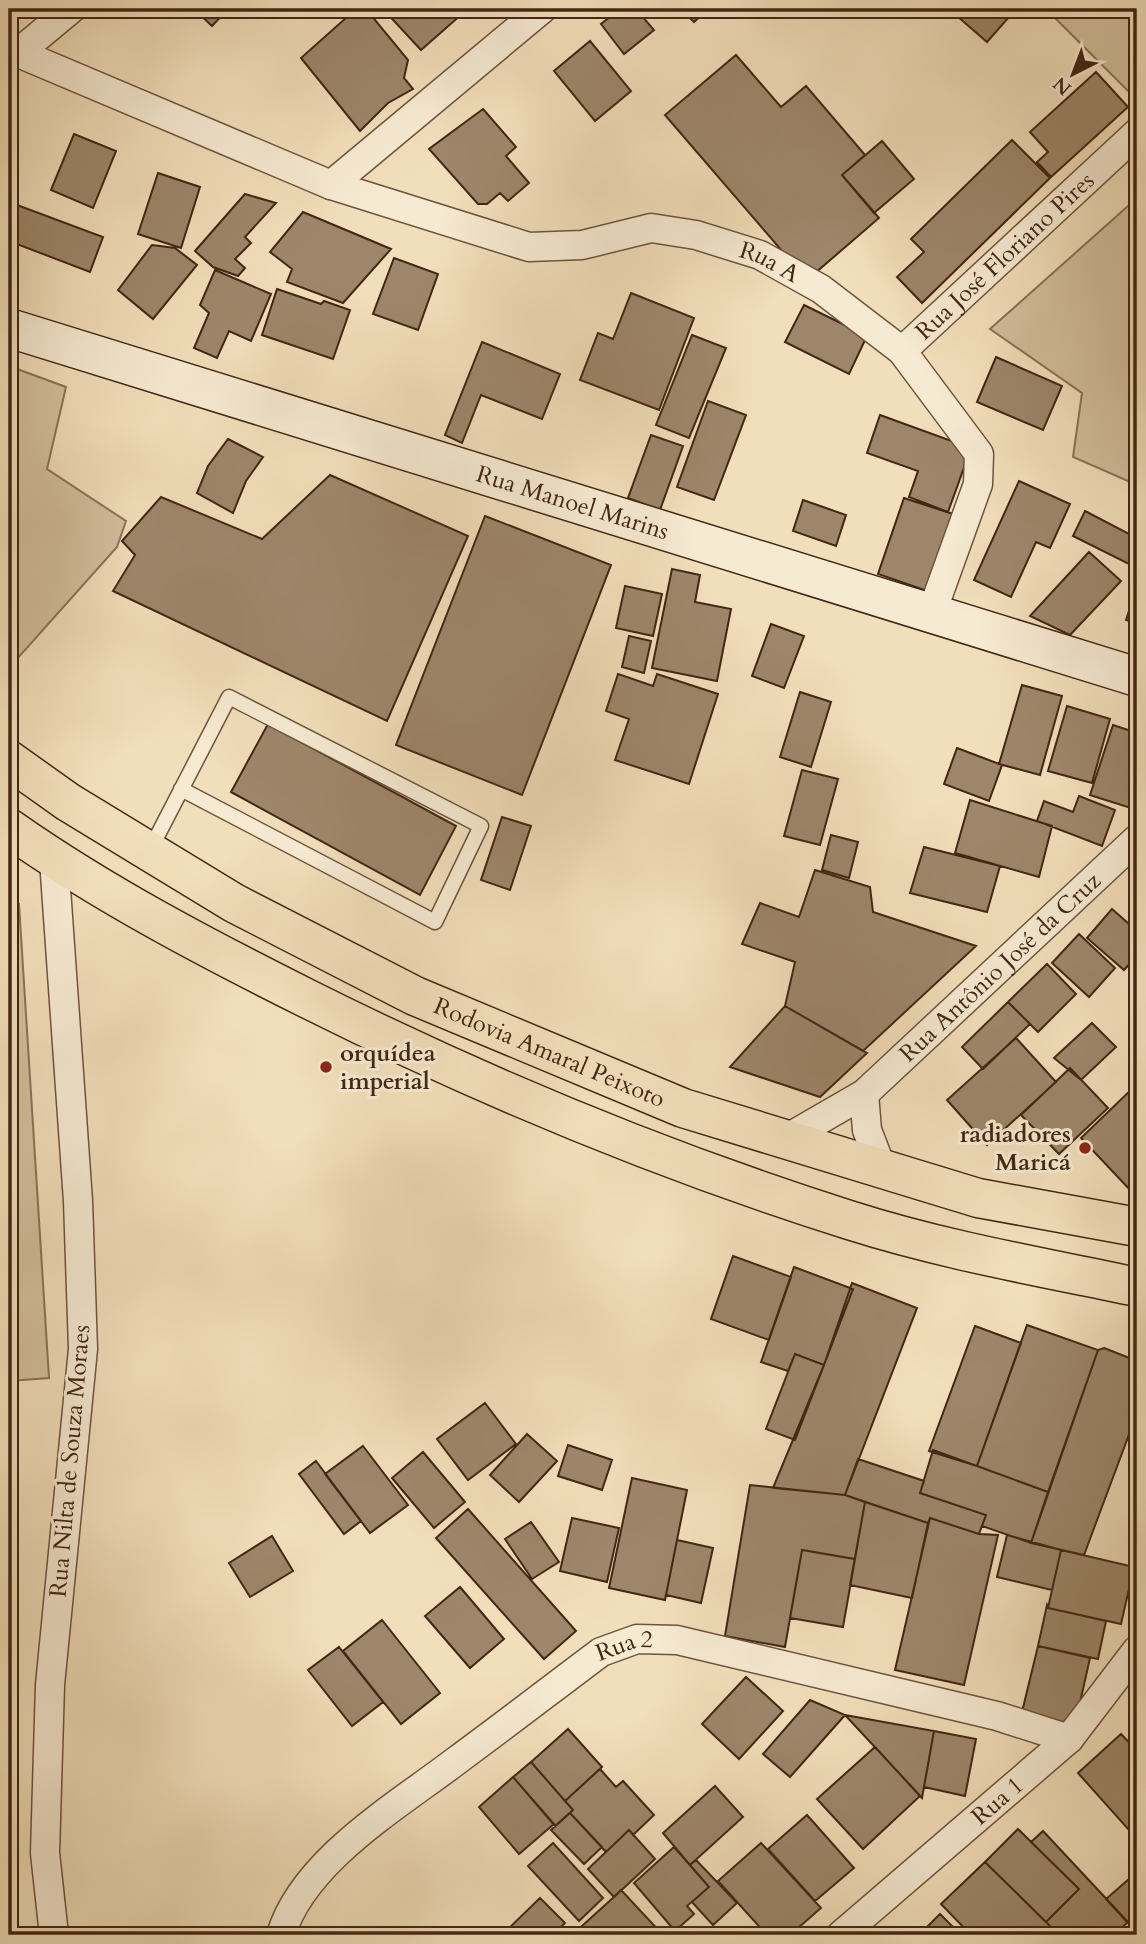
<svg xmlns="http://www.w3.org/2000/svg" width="1146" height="1944" font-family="Cardo,serif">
  <rect width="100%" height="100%" fill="#f1deba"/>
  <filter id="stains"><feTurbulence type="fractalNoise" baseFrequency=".00286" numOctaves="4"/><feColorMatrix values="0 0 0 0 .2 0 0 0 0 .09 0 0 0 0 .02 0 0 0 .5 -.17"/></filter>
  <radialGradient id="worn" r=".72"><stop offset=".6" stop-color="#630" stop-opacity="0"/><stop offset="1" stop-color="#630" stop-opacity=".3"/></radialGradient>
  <path fill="#d3bf9e" stroke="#8b7258" stroke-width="2" d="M1046,9H1137V87L1130,93Z
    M1137,198V485L1073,457L1082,393L990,329Z
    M9,366L66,387L47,469L126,521L117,547L9,668Z
    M9,896L19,904L49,1378L9,1381Z"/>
  <path fill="#9d866a" stroke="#432613" stroke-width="2" d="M194,9H228L212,26Z
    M356,9H366L408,60L404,78L413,89L388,103L360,131L301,58Z
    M383,9H457L462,14L421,50Z
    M620,9H636L654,30L624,54L601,24Z
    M681,9H708L694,22Z
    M949,9H1016L987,42Z
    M590,41L631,91L595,121L554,71Z
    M736,55L781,107L806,86L865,155L842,175L879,218L807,280L665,115Z
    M1096,72L1128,107L1051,177L1037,162L1048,152L1030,132Z
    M483,109L516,147L506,156L529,183L508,201L500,193L487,204H478L429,149Z
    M74,134L116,151L93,208L51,190Z
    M1012,140L1050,178L922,303L897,277L924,252L911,239Z
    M882,141L914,179L874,213L842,175Z
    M158,173L200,187L181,248L138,234Z
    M245,194L276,203L245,237L251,243L235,259L245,268L238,276L213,267L195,251Z
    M9,202L103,237L90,272L9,241Z
    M303,212L391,249L343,303L287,282L292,269L270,252Z
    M152,245L175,248L197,265L153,319L118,290Z
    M394,258L438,274L418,330L373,314Z
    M215,270L271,294L251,341L229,331L217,358L194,348L209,313L200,305Z
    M277,289L321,304L324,301L350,310L333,359L262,335Z
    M631,293L694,318L659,410L580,380L598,333L613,339Z
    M804,305L867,336L849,374L785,342Z
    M692,335L726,348L689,438L656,425Z
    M482,342L560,374L542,419L481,395L462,443L445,435Z
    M996,357L1062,386L1043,430L977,402Z
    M708,401L746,415L714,500L677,487Z
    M880,415L971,448L948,512L909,497L918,471L867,453Z
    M651,435L683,446L660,510L628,498Z
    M228,439L263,457L246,481L233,513L197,493L208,466Z
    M330,475L468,536L387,721L113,591L135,555L122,541L161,497L262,539Z
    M1019,481L1070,504L1050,548L1036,542L1011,597L974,580Z
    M904,498L956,515L930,592L878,574Z
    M803,500L846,515L836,546L793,531Z
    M1085,511L1137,538V561L1133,566L1073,536Z
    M485,516L611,565L522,795L396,745Z
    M1089,552L1121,581L1070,635L1030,616Z
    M672,569L700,575L695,602L731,609L717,681L652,668Z
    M625,586L662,594L653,636L616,628Z
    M1137,587V624L1126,620Z
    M771,624L804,636L784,688L752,676Z
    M629,636L651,641L644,673L622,667Z
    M618,674L653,686L657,674L718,694L689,784L615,760L629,719L606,711Z
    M1022,685L1062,696L1040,775L999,764Z
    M800,692L831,702L811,767L780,757Z
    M1067,706L1110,719L1092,783L1048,771Z
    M268,724L456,826L420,895L231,792Z
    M1113,725L1137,733V810L1090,795Z
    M957,748L1002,765L989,801L944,784Z
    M802,770L838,779L820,845L784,836Z
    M1079,796L1115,810L1102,846L1037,821L1044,801L1073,812Z
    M970,800L1052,826L1039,877L955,853Z
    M502,817L531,826L510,890L481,880Z
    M831,835L858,842L849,878L822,870Z
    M924,847L1000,866L987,912L910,893Z
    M815,870L870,887L873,912L976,946L863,1051L785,1006L795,962L742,944L760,903L799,917Z
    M1112,909L1137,931V956L1124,970L1087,938Z
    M1079,934L1115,968L1089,997L1052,963Z
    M1047,964L1076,994L1038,1032L1008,1002Z
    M1008,1002L1030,1024L983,1069L962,1047Z
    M785,1006L867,1053L820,1097L730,1067Z
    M1092,1023L1116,1047L1081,1080L1054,1058Z
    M1016,1038L1056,1082L987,1145L947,1100Z
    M1070,1068L1108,1108L1059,1154L1021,1115Z
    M1137,1084V1189L1133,1193L1081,1138Z
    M733,1256L791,1277L769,1340L711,1319Z
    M794,1267L853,1289L824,1365L795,1354L788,1371L761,1362Z
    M852,1283L917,1308L845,1495L773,1488L824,1365Z
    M1027,1325L1098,1350L1048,1492L977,1466Z
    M975,1326L1021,1343L977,1466L929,1451Z
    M1104,1348L1137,1361V1413L1084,1555L1031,1543L1098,1350Z
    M795,1354L824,1365L795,1440L766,1429Z
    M485,1403L516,1444L468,1480L437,1439Z
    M527,1434L557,1461L519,1502L490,1475Z
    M568,1445L612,1460L602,1490L558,1476Z
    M363,1446L408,1505L370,1533L325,1474Z
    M933,1450L1048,1492L1031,1543L982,1526L986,1515L920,1493Z
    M423,1452L465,1502L434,1528L392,1478Z
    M858,1459L924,1481L920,1493L986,1515L979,1534L930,1518L928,1523L845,1495Z
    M316,1461L361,1521L344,1534L299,1474Z
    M632,1478L687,1490L665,1600L609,1588Z
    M750,1485L845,1495L865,1502L855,1559L802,1550L785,1647L725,1636Z
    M865,1502L928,1523L912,1598L850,1585Z
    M468,1509L576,1631L544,1659L436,1538Z
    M572,1518L619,1528L607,1582L560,1571Z
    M930,1518L979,1534L998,1535L964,1685L895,1670Z
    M531,1522L559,1562L532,1579L505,1539Z
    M1007,1535L1061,1550L1052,1590L997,1577Z
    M272,1536L293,1571L250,1597L229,1563Z
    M677,1540L713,1548L701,1603L666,1595Z
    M802,1550L855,1559L843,1627L790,1618Z
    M1061,1550L1134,1567L1121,1624L1048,1608Z
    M460,1587L504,1639L470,1668L425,1616Z
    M1047,1605L1048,1608L1106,1621L1098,1659L1038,1646Z
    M382,1620L440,1693L401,1724L343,1651Z
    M1038,1646L1090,1658L1075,1725L1022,1712Z
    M339,1647L383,1702L352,1726L308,1670Z
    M746,1677L783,1711L739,1759L702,1724Z
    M810,1700L845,1715L790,1777L763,1754Z
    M845,1715L934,1731L922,1798L912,1787Z
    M568,1729L602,1767L565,1801L531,1762Z
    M934,1731L976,1739L965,1796L924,1787Z
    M1121,1734L1137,1751V1839L1078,1773Z
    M875,1747L920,1796L863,1849L817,1799Z
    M531,1762L573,1810L555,1826L513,1777Z
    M600,1769L616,1787L623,1781L654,1815L633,1835L629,1830L606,1852L570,1813L573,1810L565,1801Z
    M513,1777L554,1824L519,1854L479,1807Z
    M715,1786L743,1817L690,1865L663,1833Z
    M570,1813L602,1847L584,1864L551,1830Z
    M807,1815L854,1868L815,1901L768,1849Z
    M1018,1829L1079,1889L1046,1922L985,1862Z
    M629,1830L655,1859L614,1897L588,1869Z
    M1043,1831L1128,1922L1114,1935H1059L1046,1922L1079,1889L1031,1842Z
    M553,1843L603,1898L579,1921L528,1866Z
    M761,1843L821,1908L790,1935H767L718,1881Z
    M674,1847L709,1887L687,1906L694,1914L675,1931L634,1883Z
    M696,1860L737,1903L713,1925L692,1902L709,1887L690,1865Z
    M985,1862L1046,1922L1059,1935H971L941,1904Z
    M1137,1872V1933L1106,1899Z
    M621,1890L663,1935H572L614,1897Z
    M540,1898L565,1923L553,1935H512L507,1930Z
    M940,1914L961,1935H919Z"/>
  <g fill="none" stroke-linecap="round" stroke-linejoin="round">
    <defs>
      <path id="service" d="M150,850L229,697L481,826L435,922L181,789"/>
      <g id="minor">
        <path id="s1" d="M9,49L331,185L529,247L582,245L651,228L696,235L760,255L821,289L902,351L979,454L978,484L932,612"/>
        <path d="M18,53L71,9"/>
        <path d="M331,185L542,9"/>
        <path id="s2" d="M902,351L1137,133"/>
        <path d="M54,860L78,1201L83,1349L50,1685L45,1853L54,1935"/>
        <path d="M864,1094L867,1130L882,1169"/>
        <path id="s3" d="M786,1139L864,1094L1137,839"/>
        <path id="s4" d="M281,1935C303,1861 397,1806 456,1761C505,1725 553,1688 601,1652L637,1639L677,1640L997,1716L1069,1739"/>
        <path id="s5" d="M841,1935L1069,1739L1137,1650"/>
      </g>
      <g id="secondary">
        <path id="s6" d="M9,328L1137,677"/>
      </g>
      <g id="trunk">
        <path id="s7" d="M9,760L68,802L234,903L415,996L683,1108L978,1198L1137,1227"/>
        <path d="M9,828C103,894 206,948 308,999C482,1086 663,1161 849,1220C943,1250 1041,1267 1137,1287"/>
      </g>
    </defs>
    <use href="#service" stroke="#6e543d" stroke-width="17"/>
    <use href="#minor" stroke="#6e543d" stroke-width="31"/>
    <use href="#secondary" stroke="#432613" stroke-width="41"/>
    <use href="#trunk" stroke="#432613" stroke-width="41"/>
    <use href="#service" stroke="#f6ead2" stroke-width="14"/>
    <use href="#minor" stroke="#f6ead2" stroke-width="28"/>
    <use href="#secondary" stroke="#f6ead2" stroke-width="38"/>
    <use href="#trunk" stroke="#f1deba" stroke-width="38"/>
  </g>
  <g fill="#8f2418" stroke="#f6ead2" stroke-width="2.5">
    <circle cx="326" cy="1067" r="7"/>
    <circle cx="1085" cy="1148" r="7"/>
  </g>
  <g text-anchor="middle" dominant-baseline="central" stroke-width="6" stroke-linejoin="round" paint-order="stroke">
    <g font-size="24" fill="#432613" stroke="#f6ead2">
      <text stroke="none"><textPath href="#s2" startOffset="140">Rua José Floriano Pires</textPath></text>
      <text stroke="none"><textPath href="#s1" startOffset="805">Rua A</textPath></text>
      <text stroke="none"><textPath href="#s6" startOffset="590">Rua Manoel Marins</textPath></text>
      <text stroke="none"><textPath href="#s3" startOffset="276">Rua Antônio José da Cruz</textPath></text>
      <text stroke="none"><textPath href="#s7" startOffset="616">Rodovia Amaral Peixoto</textPath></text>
      <text transform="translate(70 1461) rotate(-85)">Rua Nilta de Souza Moraes</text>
      <text stroke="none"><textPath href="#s4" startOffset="457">Rua 2</textPath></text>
      <text stroke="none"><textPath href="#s5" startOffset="206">Rua 1</textPath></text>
    </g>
    <g font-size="24" font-weight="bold" fill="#432613" stroke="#f6ead2" text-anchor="start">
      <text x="340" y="1053">orquídea<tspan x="340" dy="28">imperial</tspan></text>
      <text x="1071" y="1134" text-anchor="end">radiadores<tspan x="1071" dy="28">Maricá</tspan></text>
    </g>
  </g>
  <rect width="1146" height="1944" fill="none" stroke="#f1deba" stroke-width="35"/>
  <rect x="10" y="10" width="1125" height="1923" fill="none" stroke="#432613" stroke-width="3.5"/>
  <rect x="18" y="18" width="1111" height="1909" fill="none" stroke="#432613" stroke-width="2"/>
  <g transform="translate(1073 74) rotate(222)" stroke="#f6ead2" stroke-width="5" paint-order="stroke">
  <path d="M0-5L12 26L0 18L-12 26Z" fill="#432613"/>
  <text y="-10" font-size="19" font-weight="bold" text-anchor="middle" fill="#432613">N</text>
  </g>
  <rect width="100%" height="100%" filter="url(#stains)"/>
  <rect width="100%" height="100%" fill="url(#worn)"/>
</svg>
